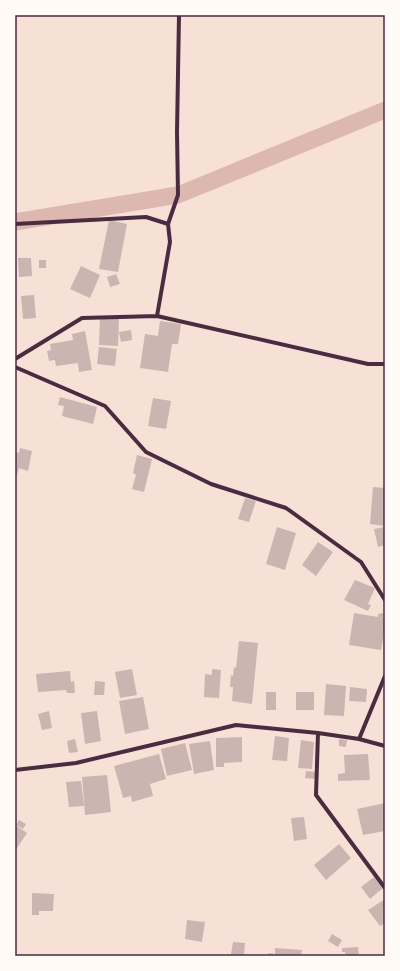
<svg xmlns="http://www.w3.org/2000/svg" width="400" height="971" font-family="Commissioner,sans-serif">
  <rect width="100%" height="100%" fill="#f7e1d7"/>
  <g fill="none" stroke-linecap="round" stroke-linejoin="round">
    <path stroke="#dcb8b0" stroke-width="17" d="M15,222L178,195L385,110"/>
  </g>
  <path fill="#ccb4b1" d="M109,220L127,224L118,272L99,269Z
    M18,258H31L32,276L19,277Z
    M39,260H46V268H39Z
    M81,266L100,275L90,298L70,289Z
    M116,274L120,284L110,287L107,277Z
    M34,295L36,318L23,319L21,296Z
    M100,318L119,319L118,346L99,345Z
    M160,321L181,324L178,344H172L168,372L140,368L145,334L158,336Z
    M131,330L132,340L121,342L119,332Z
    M85,331L92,370L79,372L78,363L56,366L55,360L49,361L47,351L51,350L50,344L73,340L72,334Z
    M99,347L117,349L115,366L97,364Z
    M60,397L97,407L93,424L62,416L64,406L58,405Z
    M153,398L171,401L166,429L148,426Z
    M20,448L32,451L28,471L19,468L15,482V452L19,453Z
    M137,455L152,459L144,492L132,489L136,475L133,473Z
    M373,487L385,488V526L370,524Z
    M245,498L256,501L249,522L238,519Z
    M277,527L296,533L285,570L266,564Z
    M385,527V545L378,547L374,529Z
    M318,542L333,552L316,576L302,565Z
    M355,580L375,588L368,604L371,605L368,611L344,600Z
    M354,613L378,617V614L383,613L385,629L381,650L349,645Z
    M239,641L258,643L252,704L232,701L233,687H230L231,675L233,676L234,667L236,668Z
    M132,669L137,695L120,698L115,672Z
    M212,669L221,670L219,698L204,697L205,674L212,675Z
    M70,671L71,682L74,681L75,693H67L66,690L38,692L36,674Z
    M95,681L105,682L104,695H94Z
    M326,684L346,686L344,716L324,715Z
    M350,687L367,689L366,702L349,701Z
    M266,692H276V710H266Z
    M296,692H314V710H296Z
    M143,697L149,729L125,734L119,701Z
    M49,711L52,728L42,730L38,714Z
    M97,711L101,741L85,744L81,713Z
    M275,736L289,738L287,761L272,760Z
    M242,737V762L224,763V767H216V738Z
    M75,739L78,752L69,753L67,741Z
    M339,739L347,740L346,747L339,746Z
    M301,740L314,742L312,769L298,768Z
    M210,741L214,770L194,774L189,744Z
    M185,743L192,770L167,776L161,749Z
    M159,754L166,779L150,784L153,796L132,802L131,796L123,798L114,766Z
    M368,754L370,780L338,781V774L345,773L344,755Z
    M306,771L316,772V779L305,778Z
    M107,775L111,812L85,815L82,777Z
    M81,781L84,806L69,807L66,782Z
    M385,803V831L363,835L357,809Z
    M304,817L307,839L294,841L291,818Z
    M19,820L26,824L23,829L16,825Z
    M15,825L27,833L15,851Z
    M339,844L351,858L326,880L314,865Z
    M374,877L383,888L370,899L361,887Z
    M32,893L54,894L53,911H39V915H32Z
    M385,899V923L380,926L368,910Z
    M187,920L205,922L202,942L185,939Z
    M332,934L342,940L338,947L328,941Z
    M233,942L245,943L244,956L231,954Z
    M358,947L359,956H346L345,952H342V948Z
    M275,948L302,950L301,956H268L269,953L275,954Z"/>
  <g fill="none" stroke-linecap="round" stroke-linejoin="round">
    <path stroke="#4a2c40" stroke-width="4" d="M15,224L146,217L168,224L170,242L157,316
      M168,224L178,195L177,132L179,15
      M15,359L82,318L157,316L368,364H385
      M15,367L105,406L146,452L211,484L286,508L361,562L385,600
      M318,733L316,795L385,888
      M359,739L385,676
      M15,770L76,763L236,725L318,733L359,739L385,746"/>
  </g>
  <rect width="400" height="971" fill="none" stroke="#fffaf5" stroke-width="32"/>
  <rect x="16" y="16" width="368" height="939" fill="none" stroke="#4a2c40" stroke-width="1.5"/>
</svg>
